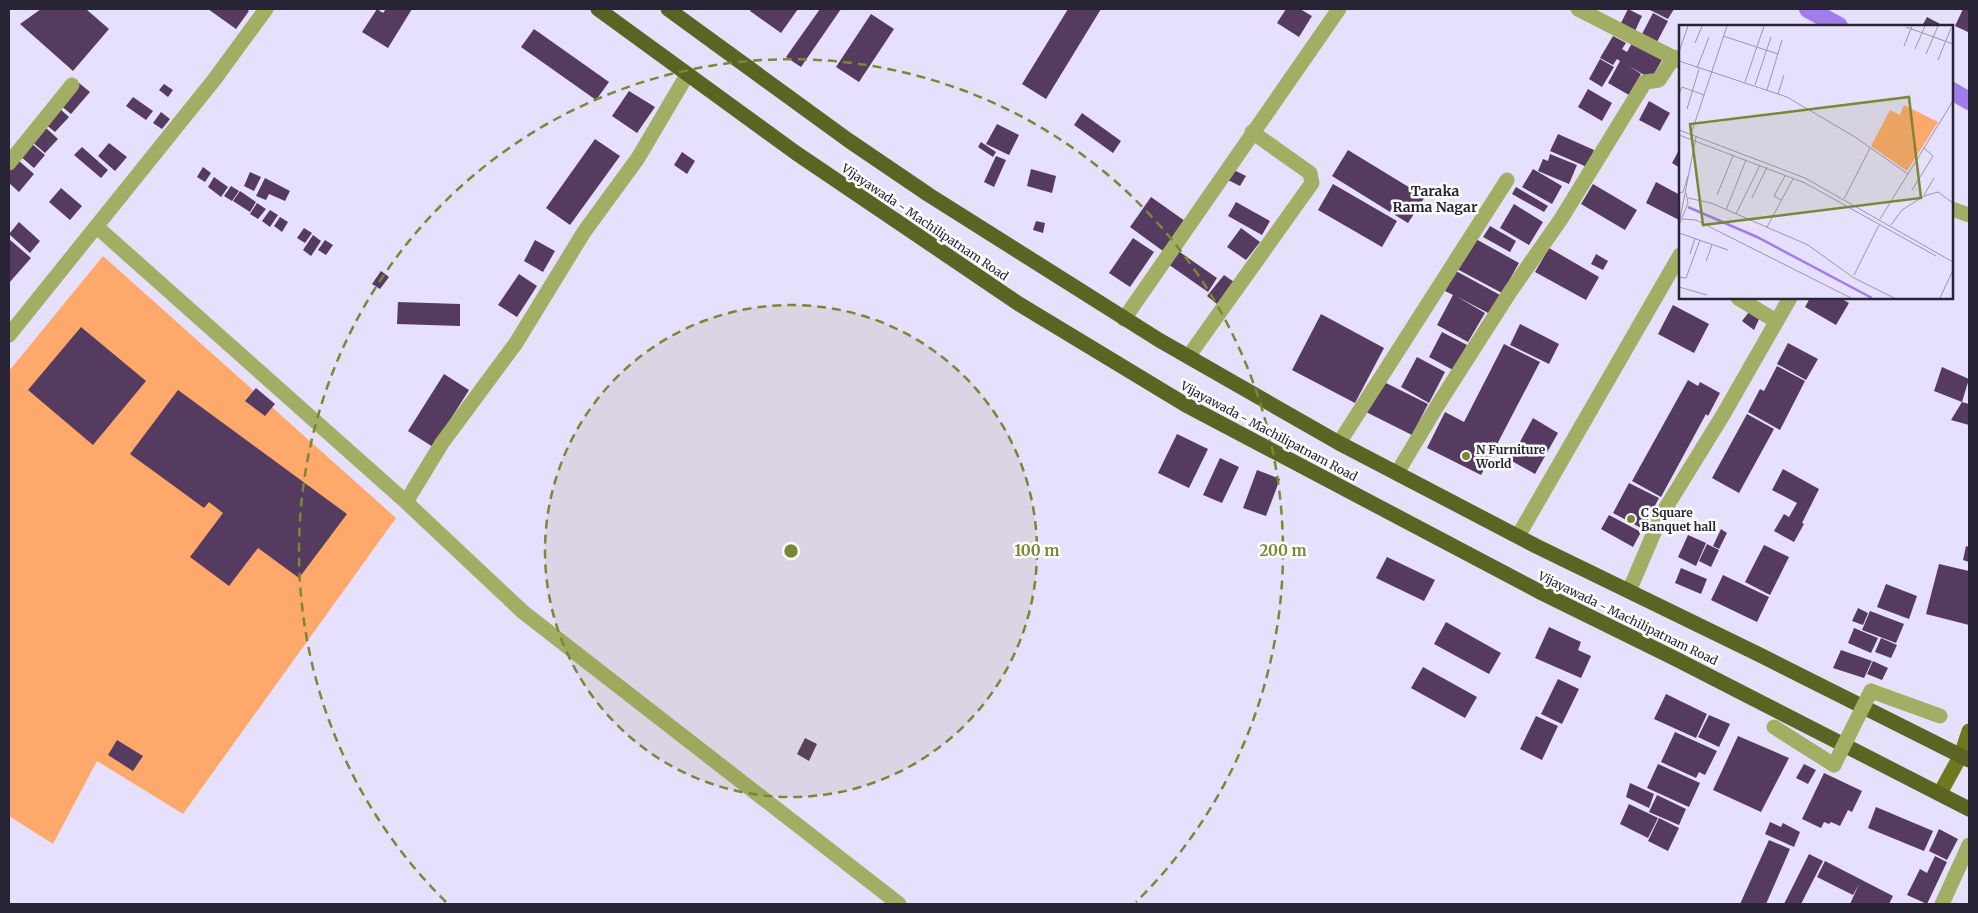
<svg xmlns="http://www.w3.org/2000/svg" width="1978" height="913" font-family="Merriweather,serif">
  <rect width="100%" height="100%" fill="#e7e0fd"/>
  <path fill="#fea96b" d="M103,256L396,518L183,814L97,761L53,844L9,816V371Z"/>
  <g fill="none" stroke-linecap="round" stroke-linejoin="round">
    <path stroke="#a07deb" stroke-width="18" d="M1808,9L1839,26
      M1952,91L1969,101"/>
  </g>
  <path fill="#553b5f" d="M41,9H86L109,29L73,71L20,24Z
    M208,9H246L249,11L236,29Z
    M377,9L383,13L386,9H412L388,48L362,32Z
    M751,9H798L781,33L750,11Z
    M820,9H841L801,67L786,57Z
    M1068,9H1101L1046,99L1022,84Z
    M1286,9H1300L1312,16L1299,37L1277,23Z
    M1628,9L1642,16L1635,31L1621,23Z
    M1648,9H1674L1668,19Z
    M1963,9L1969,10L1968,32L1955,26Z
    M1653,13L1668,21L1657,42L1642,34Z
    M871,14L894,29L859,82L836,67Z
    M1927,17L1944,26H1922Z
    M534,29L609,82L596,100L521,47Z
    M1613,36L1626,43L1622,49L1627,52L1632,43L1662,60L1651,79L1629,66L1641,74L1629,95L1608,83L1620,61L1617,59L1613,65L1600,58Z
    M1600,59L1614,67L1602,87L1589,79Z
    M79,83L90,92L71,114L60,105Z
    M164,84L173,90L168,97L159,90Z
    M1588,89L1612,103L1602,121L1578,107Z
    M629,91L655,107L637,133L612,116Z
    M133,97L153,111L146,120L126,106Z
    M1649,101L1670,113L1660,131L1639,120Z
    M59,108L69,117L55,132L45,124Z
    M161,112L170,119L162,129L153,123Z
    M1082,113L1121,141L1113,153L1074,125Z
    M997,124L1019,135L1009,155L986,144Z
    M44,126L58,139L45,153L31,141Z
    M1558,134L1594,150L1587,167L1550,151Z
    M595,139L620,156L570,225L546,208Z
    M981,142L996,152L993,157L978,147Z
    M31,143L45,155L34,168L20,156Z
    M109,143L127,157L115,171L98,156Z
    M82,147L108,170L101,178L74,155Z
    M1680,148V168L1672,163Z
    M1348,150L1425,197L1408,223L1332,176Z
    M682,152L695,161L687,174L674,165Z
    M1550,154L1577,165L1569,184L1538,171L1543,159L1548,161Z
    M996,156L1006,160L994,187L984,182Z
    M18,160L34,174L19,192L9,183V170Z
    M203,167L211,173L205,182L197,177Z
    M1031,169L1056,176L1052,193L1027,186Z
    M1533,169L1562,186L1552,204L1522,187Z
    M1234,170L1246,176L1240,186L1228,180Z
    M250,172L261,177L254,191L244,186Z
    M214,177L228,187L221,197L208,187Z
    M265,178L290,191L285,201L269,194L266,200L256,196Z
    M1656,182L1680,195L1679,220L1646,203Z
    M1333,184L1397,221L1382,247L1318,210Z
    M1593,184L1637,210L1625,230L1581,204Z
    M231,186L239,191L232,201L224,196Z
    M1516,187L1548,206L1544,212L1512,194Z
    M61,188L82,206L70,220L49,202Z
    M240,191L256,202L250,212L233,201Z
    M1151,197L1185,221L1163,251L1130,227Z
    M1236,202L1270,221L1262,235L1228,216Z
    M257,203L266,209L258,219L250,214Z
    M1514,204L1543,222L1529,245L1500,228Z
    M270,210L278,215L270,227L262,221Z
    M280,217L288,222L282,232L274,226Z
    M1036,221L1045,223L1043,233L1033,230Z
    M19,222L40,241L30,253L9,234Z
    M1490,226L1516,241L1510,252L1483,237Z
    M304,228L312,233L305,243L297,238Z
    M1241,228L1260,242L1246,260L1227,247Z
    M313,235L321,241L311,256L303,250Z
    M1133,238L1154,252L1130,287L1109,273Z
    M1474,238L1519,263L1502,293L1457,269Z
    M9,239L31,258L9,283Z
    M325,240L333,245L326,255L318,250Z
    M535,240L555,251L543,272L524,261Z
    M1174,248L1217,278L1208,292L1165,262Z
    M1549,248L1599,277L1586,300L1535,272Z
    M1596,254L1608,261L1603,270L1591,264Z
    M381,271L389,277L380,289L372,284Z
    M1456,271L1500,295L1490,314L1456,296L1485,313L1468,342L1437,325L1453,295L1445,291Z
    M519,274L537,286L517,317L498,305Z
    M1224,275L1234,282L1217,304L1207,296Z
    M1810,298L1817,299L1818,298H1840L1849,303L1836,325L1805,307Z
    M398,302L460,304V326L397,324Z
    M1673,305L1709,324L1694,353L1658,334Z
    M1749,312L1760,317L1754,330L1742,321Z
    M1321,314L1384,348L1355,403L1292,370Z
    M1520,324L1559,344L1549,364L1510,345Z
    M81,327L146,381L93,445L28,390Z
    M1442,332L1467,345L1453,370L1429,357Z
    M1788,343L1818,359L1806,380L1777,364Z
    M1504,344L1540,362L1481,475L1427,448L1445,412L1464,422Z
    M1417,357L1445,372L1429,403L1401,387Z
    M1777,366L1805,381L1780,430L1748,412L1760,389L1764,391Z
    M1942,367L1969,379L1962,402L1969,404V425L1951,420L1962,402L1934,391Z
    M444,374L469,390L433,447L408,431Z
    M1688,380L1698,386L1700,382L1720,393L1708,416L1706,414L1661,497L1632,481Z
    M1382,381L1428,404L1412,435L1366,412Z
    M256,388L275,404L265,416L245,401Z
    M178,390L347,514L299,578L258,548L229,586L190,557L223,513L209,502L204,508L130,454Z
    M1747,414L1774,429L1739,493L1712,478Z
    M1533,418L1558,433L1535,474L1510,460Z
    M1177,434L1208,449L1189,488L1158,473Z
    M1220,458L1239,467L1222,503L1203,495Z
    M1783,469L1819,489L1802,523L1793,518L1804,524L1794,542L1774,531L1784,514L1789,517L1797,503L1772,490Z
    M1257,470L1280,479L1266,516L1243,508Z
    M1629,483L1659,498L1643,529L1613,513Z
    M1609,515L1641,532L1633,547L1601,529Z
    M1721,529L1727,533L1719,549L1713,546Z
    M1688,535L1706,543L1696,566L1678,557Z
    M1707,544L1719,550L1711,567L1699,561Z
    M1764,545L1789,557L1770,595L1745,582Z
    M1966,546L1969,547V562L1963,560Z
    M1387,557L1435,580L1424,601L1376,578Z
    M1939,564L1969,571V625L1926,614Z
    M1681,568L1707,579L1701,594L1675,583Z
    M1723,575L1769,597L1757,622L1711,600Z
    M1886,584L1917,596L1909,619L1877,607Z
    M1858,608L1868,613L1863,625L1852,621Z
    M1870,611L1904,624L1896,643L1862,630Z
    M1446,622L1501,653L1489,674L1434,644Z
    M1549,627L1581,642L1578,650L1591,656L1581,678L1535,658Z
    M1854,628L1878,638L1871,653L1848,643Z
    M1881,638L1897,645L1891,658L1875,652Z
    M1841,650L1872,661L1864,678L1833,668Z
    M1873,661L1888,668L1882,680L1867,674Z
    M1423,667L1477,697L1465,718L1411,688Z
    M1558,679L1579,689L1562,724L1541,714Z
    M1666,694L1707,714L1696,738L1654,719Z
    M1709,715L1730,724L1719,747L1698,737Z
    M1536,716L1558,726L1542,760L1520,749Z
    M1675,732L1717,751L1705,775L1699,772L1696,778L1661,762Z
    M1738,736L1789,758L1761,812L1713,790Z
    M805,738L817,744L809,761L797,754Z
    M117,740L143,756L133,771L108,755Z
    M1658,764L1700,783L1689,807L1647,788Z
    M1804,764L1816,770L1808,784L1796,778Z
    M1824,773L1862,791L1852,812L1848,810L1840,826L1831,822L1829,824L1824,822L1821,828L1802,819Z
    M1630,783L1654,794L1649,808L1626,797Z
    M1657,795L1686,809L1679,825L1649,812Z
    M1629,804L1658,818L1648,838L1620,824Z
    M1876,807L1933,831L1924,851L1868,828Z
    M1659,818L1679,828L1668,851L1648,841Z
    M1770,822L1781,827L1783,823L1800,832L1794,847L1765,834Z
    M1939,829L1958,839L1947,860L1929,851Z
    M1769,840L1790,849L1766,904H1740Z
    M1809,854L1823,861L1801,904H1784Z
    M1935,856L1947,862L1927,904L1907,895L1920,869L1927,873Z
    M1825,861L1893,896L1889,904H1850L1859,884L1853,895L1817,877Z"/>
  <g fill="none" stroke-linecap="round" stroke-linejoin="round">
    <path stroke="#a2ae64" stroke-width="15" d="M1578,9L1680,61
      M9,163L72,85
      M1952,209L1969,215
      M97,227L406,502L523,612L899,904
      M1738,298L1776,321
      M1124,319L1339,9
      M9,335L214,80L266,9
      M1188,357L1312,183L1310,173L1252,132
      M1339,443L1507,180
      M1397,473L1439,403L1510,292L1561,219L1645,82L1659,80L1674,57
      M406,502L442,443L516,343L584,232L638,158L687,75
      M1518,536L1680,255
      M1629,591L1662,514L1723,415L1790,298
      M1871,691L1940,716
      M1774,727L1834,765
      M1942,904L1969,845"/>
    <path stroke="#6e791f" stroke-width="15" d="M1940,793L1961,755L1969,731"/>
    <path stroke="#5c6424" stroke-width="15" d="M598,9L796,153L1019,304L1186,405L1542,593L1676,659L1969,809
      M668,9L848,140L929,195L1159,340L1339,443L1536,546L1760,655L1969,760"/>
    <path stroke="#a2ae64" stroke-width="15" d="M1834,765L1871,691"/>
  </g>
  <circle cx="791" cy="551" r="246" fill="#7b8734" fill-opacity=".12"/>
  <g fill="none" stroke="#7b8734" stroke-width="2.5" stroke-dasharray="9 6">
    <circle cx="791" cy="551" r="246"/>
    <path d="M446 902A492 492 0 1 1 1136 902"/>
  </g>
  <g fill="#7b8734" stroke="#fff" stroke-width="2">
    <circle cx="1466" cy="456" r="5"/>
    <circle cx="1631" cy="519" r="5"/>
  </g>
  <g text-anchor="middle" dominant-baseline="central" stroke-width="5" stroke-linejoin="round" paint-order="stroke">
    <g font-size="12" fill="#282435" stroke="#fff">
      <text transform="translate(925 222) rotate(34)">Vijayawada - Machilipatnam Road</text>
      <text transform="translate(1269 431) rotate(28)">Vijayawada - Machilipatnam Road</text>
      <text transform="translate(1628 618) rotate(26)">Vijayawada - Machilipatnam Road</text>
    </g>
    <g font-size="12" font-weight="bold" fill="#282435" stroke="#fff" text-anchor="start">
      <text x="1476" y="449">N Furniture<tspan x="1476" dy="14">World</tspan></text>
      <text x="1641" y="512">C Square<tspan x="1641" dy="14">Banquet hall</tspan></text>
    </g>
    <g font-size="14" font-weight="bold" fill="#282435" stroke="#fff">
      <text x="1435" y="191">Taraka<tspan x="1435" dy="16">Rama Nagar</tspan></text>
    </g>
  </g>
  <g transform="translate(1679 25)">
    <rect width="274" height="274" fill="#e7e0fd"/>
    <path d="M225,80L259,97L228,146L192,121L211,85L221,90Z" fill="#fea96b"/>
    <path fill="none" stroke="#a07deb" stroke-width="2.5" d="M9,182L78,212L193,273"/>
    <path fill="none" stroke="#9b95ad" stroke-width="1" d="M227,2L274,19M44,11L99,29M16,18L23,1M225,21L233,1M236,24L246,1M0,27L9,1M247,29L259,1M259,35L272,3M0,36L108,72L176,112L229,149M18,43L30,12M66,57L85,1M76,60L92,12M88,65L103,15M0,69L3,62L25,70M99,69L105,50M8,84L20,44M0,105L126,153L274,237M12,109L48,1M0,110L126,158L257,231M233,165L254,131L245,123M0,168L4,167L9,151M38,170L54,131M245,170L255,153M9,173L32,178L129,220L175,253L215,273M73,173L88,142M165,174L191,123M102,175L95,171L106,151M47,185L67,135M57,189L81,140M3,194L17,195L172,273M201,194L274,76M1,198L9,178L7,168M0,199L17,112M212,200L223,185L245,171L259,167L274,178M88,202L114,154M0,208L49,225M11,229L16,213M27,236L33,220M175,250L200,200M0,252L7,253L21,215M0,262L28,270M261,273L274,245"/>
    <path fill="#7b8734" fill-opacity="0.15" stroke="#7b8734" stroke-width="2.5" d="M230,72L242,173L24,200L11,99Z"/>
    <rect width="274" height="274" fill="none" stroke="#282435" stroke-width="2.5"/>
  </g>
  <circle cx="791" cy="551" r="8" fill="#7b8734" stroke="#fff" stroke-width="2.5"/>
  <g font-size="15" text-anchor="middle" font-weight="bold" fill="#7b8734" stroke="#fff" stroke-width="5" stroke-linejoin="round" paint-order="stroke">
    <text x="1037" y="556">100 m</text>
    <text x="1283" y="556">200 m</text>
  </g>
  <rect width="1978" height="913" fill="none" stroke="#282435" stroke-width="20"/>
</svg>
